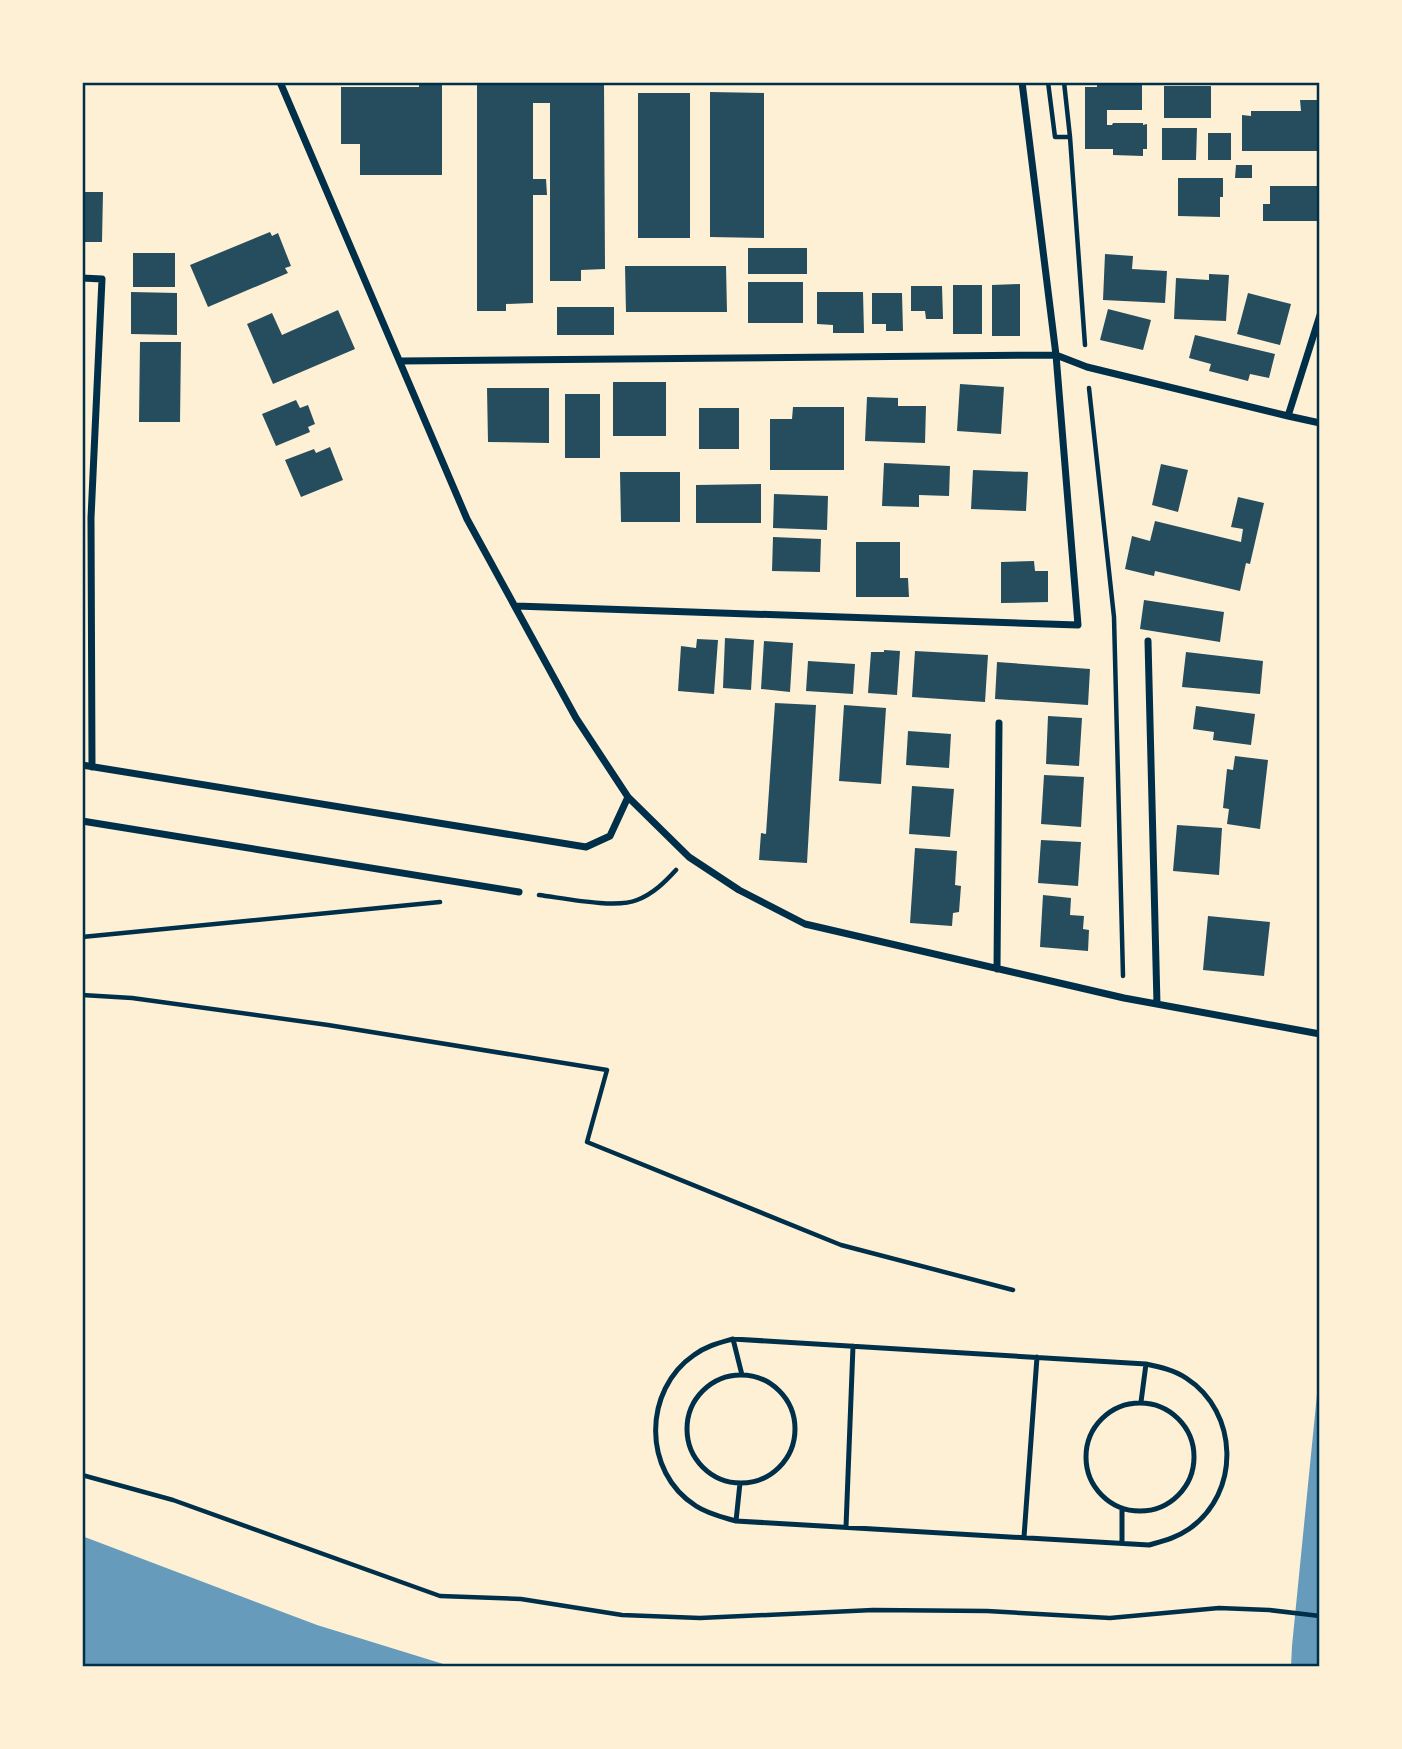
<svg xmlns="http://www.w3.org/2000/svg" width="1402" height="1749" font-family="'DejaVu Sans',sans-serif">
  <rect width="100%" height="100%" fill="#fdf0d5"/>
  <path fill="#669bbc" d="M1320,1364V1667H1291L1292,1646Z
    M82,1536L317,1625L453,1667H82Z"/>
  <path fill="#264d5e" d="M419,82H442V175H360V144H341V87H419Z
    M477,82H604L605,269L581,270V281H550V103H533V179H546L547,195H533V303L506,304V311H477Z
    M1097,82H1138V84H1142V110H1107V125H1112L1113,123H1143V125L1147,124V149H1143V156L1113,155V149H1085V87H1097Z
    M1164,86H1211V118H1164Z
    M710,92L764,93V238L710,237Z
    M638,93H690V238H638Z
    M1300,100H1320V151H1242V115L1251,116V111H1301Z
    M1162,128H1197L1196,160H1162Z
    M1208,133H1231V160H1208Z
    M1236,165H1252V178H1235Z
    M1178,178H1223V197H1220V217L1178,216Z
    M1270,186H1320V221H1263V204H1270Z
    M82,192H103L102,242H82Z
    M270,232L272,236L278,233L291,266L285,268L288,273L208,307L190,265Z
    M748,248H807V274H748Z
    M133,253H175V287H133Z
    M1105,254L1133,256L1132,269L1167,271L1165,303L1103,300Z
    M625,266H726L727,312H626Z
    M1209,274L1229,275L1226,321L1174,319L1176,278L1209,280Z
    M748,282H803V323H748Z
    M1020,284V336H992V285Z
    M953,285H982V334H953Z
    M911,286H942L943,319H926L925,311H911Z
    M131,292L177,293V335L131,334Z
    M817,292H863L864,333H833V325L817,324Z
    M872,293H902L903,331H886V324H872Z
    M1248,293L1291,304L1280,345L1237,334Z
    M557,307H614V335H557Z
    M1108,309L1151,320L1143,350L1100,340Z
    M338,310L355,349L273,384L247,324L272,313L282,335Z
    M1195,335L1275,354L1269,378L1250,374L1248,381L1209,371L1211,364L1189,358Z
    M140,342H181L180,422H139Z
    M613,382H666V436H613Z
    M960,384L1004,387L1001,434L957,431Z
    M487,388H549V443L488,442Z
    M565,394H600V458H565Z
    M867,397L898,398V406H926L925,443L865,441Z
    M296,400L300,408L308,405L315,424L308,427L310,432L276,446L262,414Z
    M793,407H844V470H770V419H792Z
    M699,408H739V449H699Z
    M330,447L343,480L301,497L285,460L314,449L316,453Z
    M884,463L950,466L949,496L919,495V507L882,506Z
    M1161,464L1188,470L1178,512L1152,505Z
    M973,470L1028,472L1026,511L971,509Z
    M620,472H680V522H621Z
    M761,484V523H696V485Z
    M774,494L828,496L827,530L773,528Z
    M1238,497L1264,503L1250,564L1246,563L1240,591L1155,571L1154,576L1125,569L1132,536L1150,541L1155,521L1241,542L1243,529L1231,527Z
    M773,537L821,539L820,572L772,571Z
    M856,542H900V578H908L909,597H856Z
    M1034,561L1035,571H1048V602L1001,603V562Z
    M1144,600L1224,612L1220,642L1140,629Z
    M725,638L754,640L751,690L723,688Z
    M697,639L718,640L714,694L678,691L681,646L696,648Z
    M764,641L793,643L790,692L761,689Z
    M884,650L900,651L897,695L868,693L871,652H884Z
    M915,651L988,655L985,702L912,697Z
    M1186,652L1263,661L1260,694L1182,687Z
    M808,661L855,664L853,694L806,691Z
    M997,662L1090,669L1088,705L995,699Z
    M775,703L816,705L807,863L759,860L761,833L766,834Z
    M844,705L886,708L881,784L839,781Z
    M1196,706L1255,714L1251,745L1213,740L1214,732L1193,729Z
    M1048,716L1082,718L1079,766L1046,764Z
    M908,731L951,734L949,768L906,765Z
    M1235,756L1268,760L1260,829L1227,824L1229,809L1223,808L1227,769L1233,770Z
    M1044,775L1084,777L1081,827L1041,824Z
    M912,786L954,789L950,837L909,834Z
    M1177,825L1222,828L1219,875L1173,871Z
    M1041,840L1081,842L1078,886L1038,883Z
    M915,848L957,851L955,885L961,886L959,912L953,913L952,926L910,923Z
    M1043,895L1071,898L1070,915L1084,916L1083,929L1089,930L1088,951L1040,947Z
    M1208,916L1270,922L1264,976L1203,970Z"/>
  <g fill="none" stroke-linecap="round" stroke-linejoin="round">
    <path stroke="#003049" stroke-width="4.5" d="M1048,82L1055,137H1070
      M1064,82L1070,137L1085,345
      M1089,388L1114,617L1123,976
      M539,895C563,898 616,909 637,900C653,894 665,882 676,870
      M82,937L440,902
      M82,995L132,998L328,1025L607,1070L587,1142L841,1245L1013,1290
      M82,1475L173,1500L440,1596L521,1599L622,1615L700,1618L873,1610L987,1611L1110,1618L1219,1608L1269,1610L1320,1616"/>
    <path stroke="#003049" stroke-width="5" d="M733,1339L1146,1364C1160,1367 1174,1370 1186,1378C1239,1412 1241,1493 1189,1529C1176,1538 1163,1541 1149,1545L736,1521C722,1517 708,1514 696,1506C642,1472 643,1390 694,1355C706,1346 719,1343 733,1339Z
      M733,1339L742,1375
      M687 1429a54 54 0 1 1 108 0a54 54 0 1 1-108 0Z
      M1141,1402L1146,1364
      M1086 1457a54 54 0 1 1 108 0a54 54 0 1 1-108 0Z
      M736,1521L740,1483
      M846,1527L853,1346
      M1024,1537L1037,1357
      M1122,1543V1508"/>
    <path stroke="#003049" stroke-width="7" d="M280,82L467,519L576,718L628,797L689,857L739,890L805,924L1124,998L1320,1034
      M82,278L102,279L91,518L92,767
      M401,361L1056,355L1087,367L1288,416L1320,315
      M1288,416L1320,423
      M516,606L1078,625L1056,355L1022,82
      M1148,641L1157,1004
      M82,765L586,847L610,836L628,797
      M82,821L519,892
      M997,969L999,723"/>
  </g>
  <rect width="1402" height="1749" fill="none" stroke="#fdf0d5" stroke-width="168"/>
  <rect x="84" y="84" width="1234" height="1581" fill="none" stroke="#003049" stroke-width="2.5"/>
</svg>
